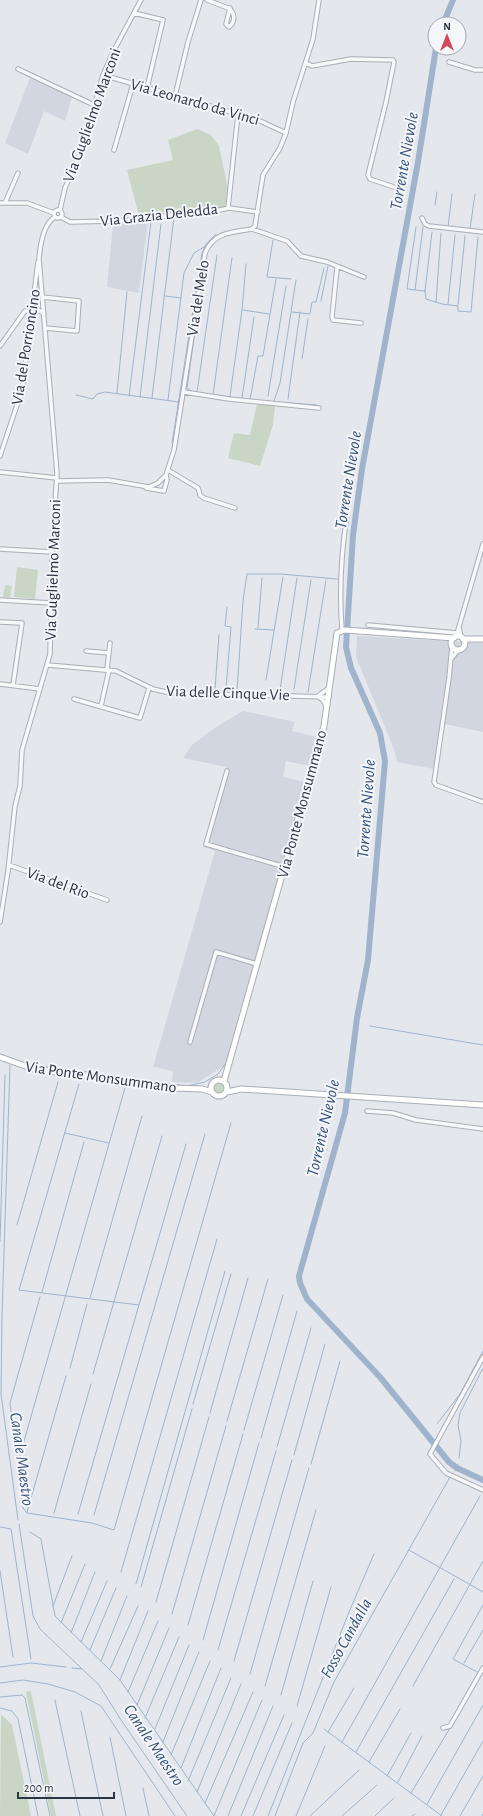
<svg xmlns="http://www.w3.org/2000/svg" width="483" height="1816" font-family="'Alegreya Sans',sans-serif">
  <rect width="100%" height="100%" fill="#e4e7ec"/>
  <path fill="#d2d6de" d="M31,75L73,94L65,121L44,111L28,154L5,143Z
    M148,221L139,293L107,287L113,225Z
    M357,636L483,643V732L440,723L434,769L397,762L394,749L356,657Z
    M243,711L295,722L292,731L317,737L310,766L286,761L283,777L311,783L308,796L301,805L251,975L227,1064L197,1083L172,1082L173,1071L153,1067L215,851L203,847L226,767L183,758L192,745L216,727Z"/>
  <path fill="#c9d6c5" d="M197,129L211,135L219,146L228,189L225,207L207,211H184V209L174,211L139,216L127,170L173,160L168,140Z
    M257,405H275L273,425L260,466L228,458L234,433L250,435Z
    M17,567L38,570L35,599L14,597Z
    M5,585L12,586L10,598L3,597Z
    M213 1088a6 6 0 1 1 12 0a6 6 0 1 1-12 0Z
    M31,1691L56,1816H51L26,1692Z
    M1,1714L12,1725L31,1816H0Z"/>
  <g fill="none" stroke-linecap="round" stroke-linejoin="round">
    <path stroke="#9fb4cc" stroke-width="1" d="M435,205L437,192
      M416,227L407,289L425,291L426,299L442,304L458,306V311L471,312L478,237
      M448,227L452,194
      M470,229L475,194
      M273,240L267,277L291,279
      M206,259L207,254
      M415,290L423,227
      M425,291L432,232
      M165,296L181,298
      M321,301L328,266
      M436,302L441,233
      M448,304L455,235
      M458,305L465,236
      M243,310L269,314
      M292,312L310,314L312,302H316L324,268
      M302,359L308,319
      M191,391L187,388L199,302
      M197,392L217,255
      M117,393L127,292
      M76,395L93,399L97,394L105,392L179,402
      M213,395L232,258
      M216,395L245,399
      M129,396L151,222
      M230,396L242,310L246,264
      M268,396L286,286
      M140,397L161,224
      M152,398L174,217
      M242,398L254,317
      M288,399L300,312
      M168,400L184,273L194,253L204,247
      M250,400L258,356H263L276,279
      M262,401L316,405
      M274,401L280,383L296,280
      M172,443L202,253L206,244L216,234
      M258,628L262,578
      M255,629L274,630
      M266,680L283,577
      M215,689L219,635
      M226,689L231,627L225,626L227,607
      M294,689L311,580
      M204,690L237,691L243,601L247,574H280L338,579
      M280,690L297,578
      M308,692L326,580
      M370,1026L483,1045
      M0,1054L6,1056
      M28,1064L68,1070
      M10,1065L2,1316L1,1394L18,1520
      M75,1070L187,1086L205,1082L218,1074L226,1063
      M79,1084L19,1290L139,1305
      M65,1133L109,1143
      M17,1225L58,1082
      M0,1241L5,1075
      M42,1292L84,1142
      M40,1297L10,1403L23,1508L27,1513L92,1523L114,1530L231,1123
      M90,1298L142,1116
      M70,1368L87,1304
      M93,1374L162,1136
      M193,1404L231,1274
      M210,1413L248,1278
      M227,1421L268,1279
      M437,1424L460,1394L483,1351
      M244,1430L283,1295
      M261,1438L297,1311
      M277,1447L311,1328
      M294,1455L325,1344
      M459,1458L461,1441L458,1425L460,1413L483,1368
      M18,1462L125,1088
      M311,1464L340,1361
      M455,1471L458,1464
      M27,1512L66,1376
      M54,1513L91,1384
      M78,1514L186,1144
      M94,1515L205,1134
      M19,1524L33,1616L40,1629L99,1685L121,1720L187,1816
      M0,1527L11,1529L31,1659
      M30,1532L41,1539L55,1616L120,1680L214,1816
      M409,1550L483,1592
      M0,1571L13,1657
      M121,1572L217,1239
      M136,1584L225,1271
      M141,1587L192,1409
      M156,1602L209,1417
      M53,1606L72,1556
      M172,1614L226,1426
      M61,1623L85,1564
      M188,1625L243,1434
      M71,1633L95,1572
      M203,1640L259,1443
      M81,1642L107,1581
      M90,1650L116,1588
      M218,1650L276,1451
      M101,1661L127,1596
      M234,1661L292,1460
      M464,1663L483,1630
      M0,1667L31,1663L66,1667
      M72,1668L82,1669
      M110,1669L138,1606
      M477,1672L453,1659L483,1605
      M250,1674L309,1468
      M120,1680L148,1611
      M0,1683L23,1680L48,1684L75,1692L101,1706L175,1816
      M265,1686L316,1510
      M413,1686L483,1561
      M472,1690L483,1672
      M128,1692L158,1621
      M281,1695L313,1581
      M0,1697L22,1695L25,1698L50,1816
      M55,1700L80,1816
      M137,1705L169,1628
      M297,1706L331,1587
      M0,1708L12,1711L18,1719L38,1816
      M81,1711L103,1816
      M145,1718L179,1637
      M155,1729L189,1645
      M324,1729L442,1816
      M328,1732L354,1688
      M110,1737L126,1816
      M163,1742L199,1652
      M342,1742L480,1496
      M356,1752L454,1579
      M171,1755L210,1661
      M369,1762L400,1709
      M181,1768L221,1668
      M387,1776L411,1733
      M188,1781L231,1678
      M398,1782L422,1736
      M143,1788L149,1816
      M197,1792L241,1684
      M411,1793L450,1728
      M205,1803L253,1692
      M427,1804L483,1705
      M441,1815L483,1741
      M214,1816L262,1700
      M228,1816L273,1706
      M241,1816L284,1715
      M253,1816L292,1723
      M268,1816L349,1612L374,1554
      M275,1816L303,1743L313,1733L334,1682L450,1477
      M296,1816L325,1746
      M310,1816L359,1770
      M342,1816L377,1785
      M375,1816L394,1798
      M412,1816L415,1814
      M460,1816L483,1776
      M482,1816L483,1814"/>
    <path stroke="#9fb4cc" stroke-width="6" d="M443,24L453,0
      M436,48L418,162L362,469L353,535L346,647L351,668L380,733L385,761L368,960L357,1018L345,1113L299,1276L300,1283L307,1299L380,1377L449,1462L457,1468L483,1480"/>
    <defs>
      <path id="street" d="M207,0L228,8C235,12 236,22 229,27L226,24L230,8
        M134,13L163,20L147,88
        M449,62L475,70H483
        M306,63L312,66L351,59L393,60L394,62L386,102L368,175L370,179L394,187
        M18,69L94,105
        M103,75L258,120L286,133
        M175,96L188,42L201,0
        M114,150L133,84
        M0,203H27L54,213
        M5,203L18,173
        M228,208L238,114
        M54 214a4 4 0 1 1 8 0a4 4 0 1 1-8 0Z
        M60,210L65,188L84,144L103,75L113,52L141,0
        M61,217L70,222L115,221L150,219L180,213H205L229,208L258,212
        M422,218L425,224L429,226L483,232
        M252,229L287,241L301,256L327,262L364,277
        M337,268L332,317L333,320L361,323
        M42,297L79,301L77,331L45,328
        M33,306L44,314
        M0,346L25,311H32
        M184,392L229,399L319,408
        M0,456L22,390L38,262
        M168,470L198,488L200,495L204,498L235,508
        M0,472L57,478
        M57,481L108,480L149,487L158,483L166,475L174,450L205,253C214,232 232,232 252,229L255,226L263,175L280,148L286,133L293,102L313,39L319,0
        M146,488L164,491L167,480L166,475
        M0,549L52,552
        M0,600L51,603
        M0,622L22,623L13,685
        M368,625L457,633
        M459,628L461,637
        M342,630C339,591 341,554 347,515
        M456,637L483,544
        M452,646L449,678L434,782L436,785L483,802
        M86,651L109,653
        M452,658L459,649
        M48,665L116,671L153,689L170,693L329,697
        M107,669L110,643
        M0,684L40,689
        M318,696L329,688
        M318,697L322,699L327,707
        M74,699L140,718L149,688
        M101,706L109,670
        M227,771L206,844L285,867
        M9,865L107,900
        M0,922L8,871L15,806L20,786L22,750L50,654L52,552L57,473L39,259C40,247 43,224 55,217
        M190,1042L216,952L257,964
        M367,1111L393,1113L416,1120L483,1129
        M483,1357L430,1454L446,1473L483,1490
        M443,1728L450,1726L483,1668"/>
      <path id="secondary" d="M451 643a7 7 0 1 1 14 0a7 7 0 1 1-14 0Z
        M463,639H483
        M0,1057L34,1069L173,1088L202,1089L212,1092
        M211 1088a8 8 0 1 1 16 0a8 8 0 1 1-16 0Z
        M224,1081L324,726L337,633L345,630L454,638
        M227,1092L241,1089L483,1105"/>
    </defs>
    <use href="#street" stroke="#a9aeb7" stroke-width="5.5"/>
    <use href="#secondary" stroke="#a9aeb7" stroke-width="7"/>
    <use href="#street" stroke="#f7f8fa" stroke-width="3.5"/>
    <use href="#secondary" stroke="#fff" stroke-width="5"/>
  </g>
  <g text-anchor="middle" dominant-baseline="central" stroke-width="4" stroke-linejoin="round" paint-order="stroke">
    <g font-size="16" fill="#2b3445" stroke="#f4f6f9">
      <text transform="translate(195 102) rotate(16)">Via Leonardo da Vinci</text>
      <text transform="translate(92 115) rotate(-70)">Via Guglielmo Marconi</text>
      <text transform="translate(159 215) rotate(-6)">Via Grazia Deledda</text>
      <text transform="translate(198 298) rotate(-81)">Via del Melo</text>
      <text transform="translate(26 347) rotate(-81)">Via del Porrioncino</text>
      <text transform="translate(53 570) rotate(-88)">Via Guglielmo Marconi</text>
      <text transform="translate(228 693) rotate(2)">Via delle Cinque Vie</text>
      <text transform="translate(302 804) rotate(-75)">Via Ponte Monsummano</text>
      <text transform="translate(58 883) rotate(20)">Via del Rio</text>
      <text transform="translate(101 1077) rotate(8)">Via Ponte Monsummano</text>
    </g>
    <g font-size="17" font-style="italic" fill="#34527a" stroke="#f4f6f9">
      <text transform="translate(404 161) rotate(-80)">Torrente Nievole</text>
      <text transform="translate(348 480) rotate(-81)">Torrente Nievole</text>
      <text transform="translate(366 809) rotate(-86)">Torrente Nievole</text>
      <text transform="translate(323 1128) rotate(-77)">Torrente Nievole</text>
      <text transform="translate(22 1459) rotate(82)">Canale Maestro</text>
      <text transform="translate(346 1638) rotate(-61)">Fosso Candalla</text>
      <text transform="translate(154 1745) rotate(56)">Canale Maestro</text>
    </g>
  </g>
  <g transform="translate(447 36)"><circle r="19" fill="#f4f6f9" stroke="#a4a8b1"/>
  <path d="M0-3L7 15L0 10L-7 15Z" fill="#d1495b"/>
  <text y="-6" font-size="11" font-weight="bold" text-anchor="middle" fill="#2b3445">N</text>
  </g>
  <path d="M18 1792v6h96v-6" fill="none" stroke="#2b3445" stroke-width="2"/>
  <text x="24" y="1792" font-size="12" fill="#2b3445" stroke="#f4f6f9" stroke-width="3" paint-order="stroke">200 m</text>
</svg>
